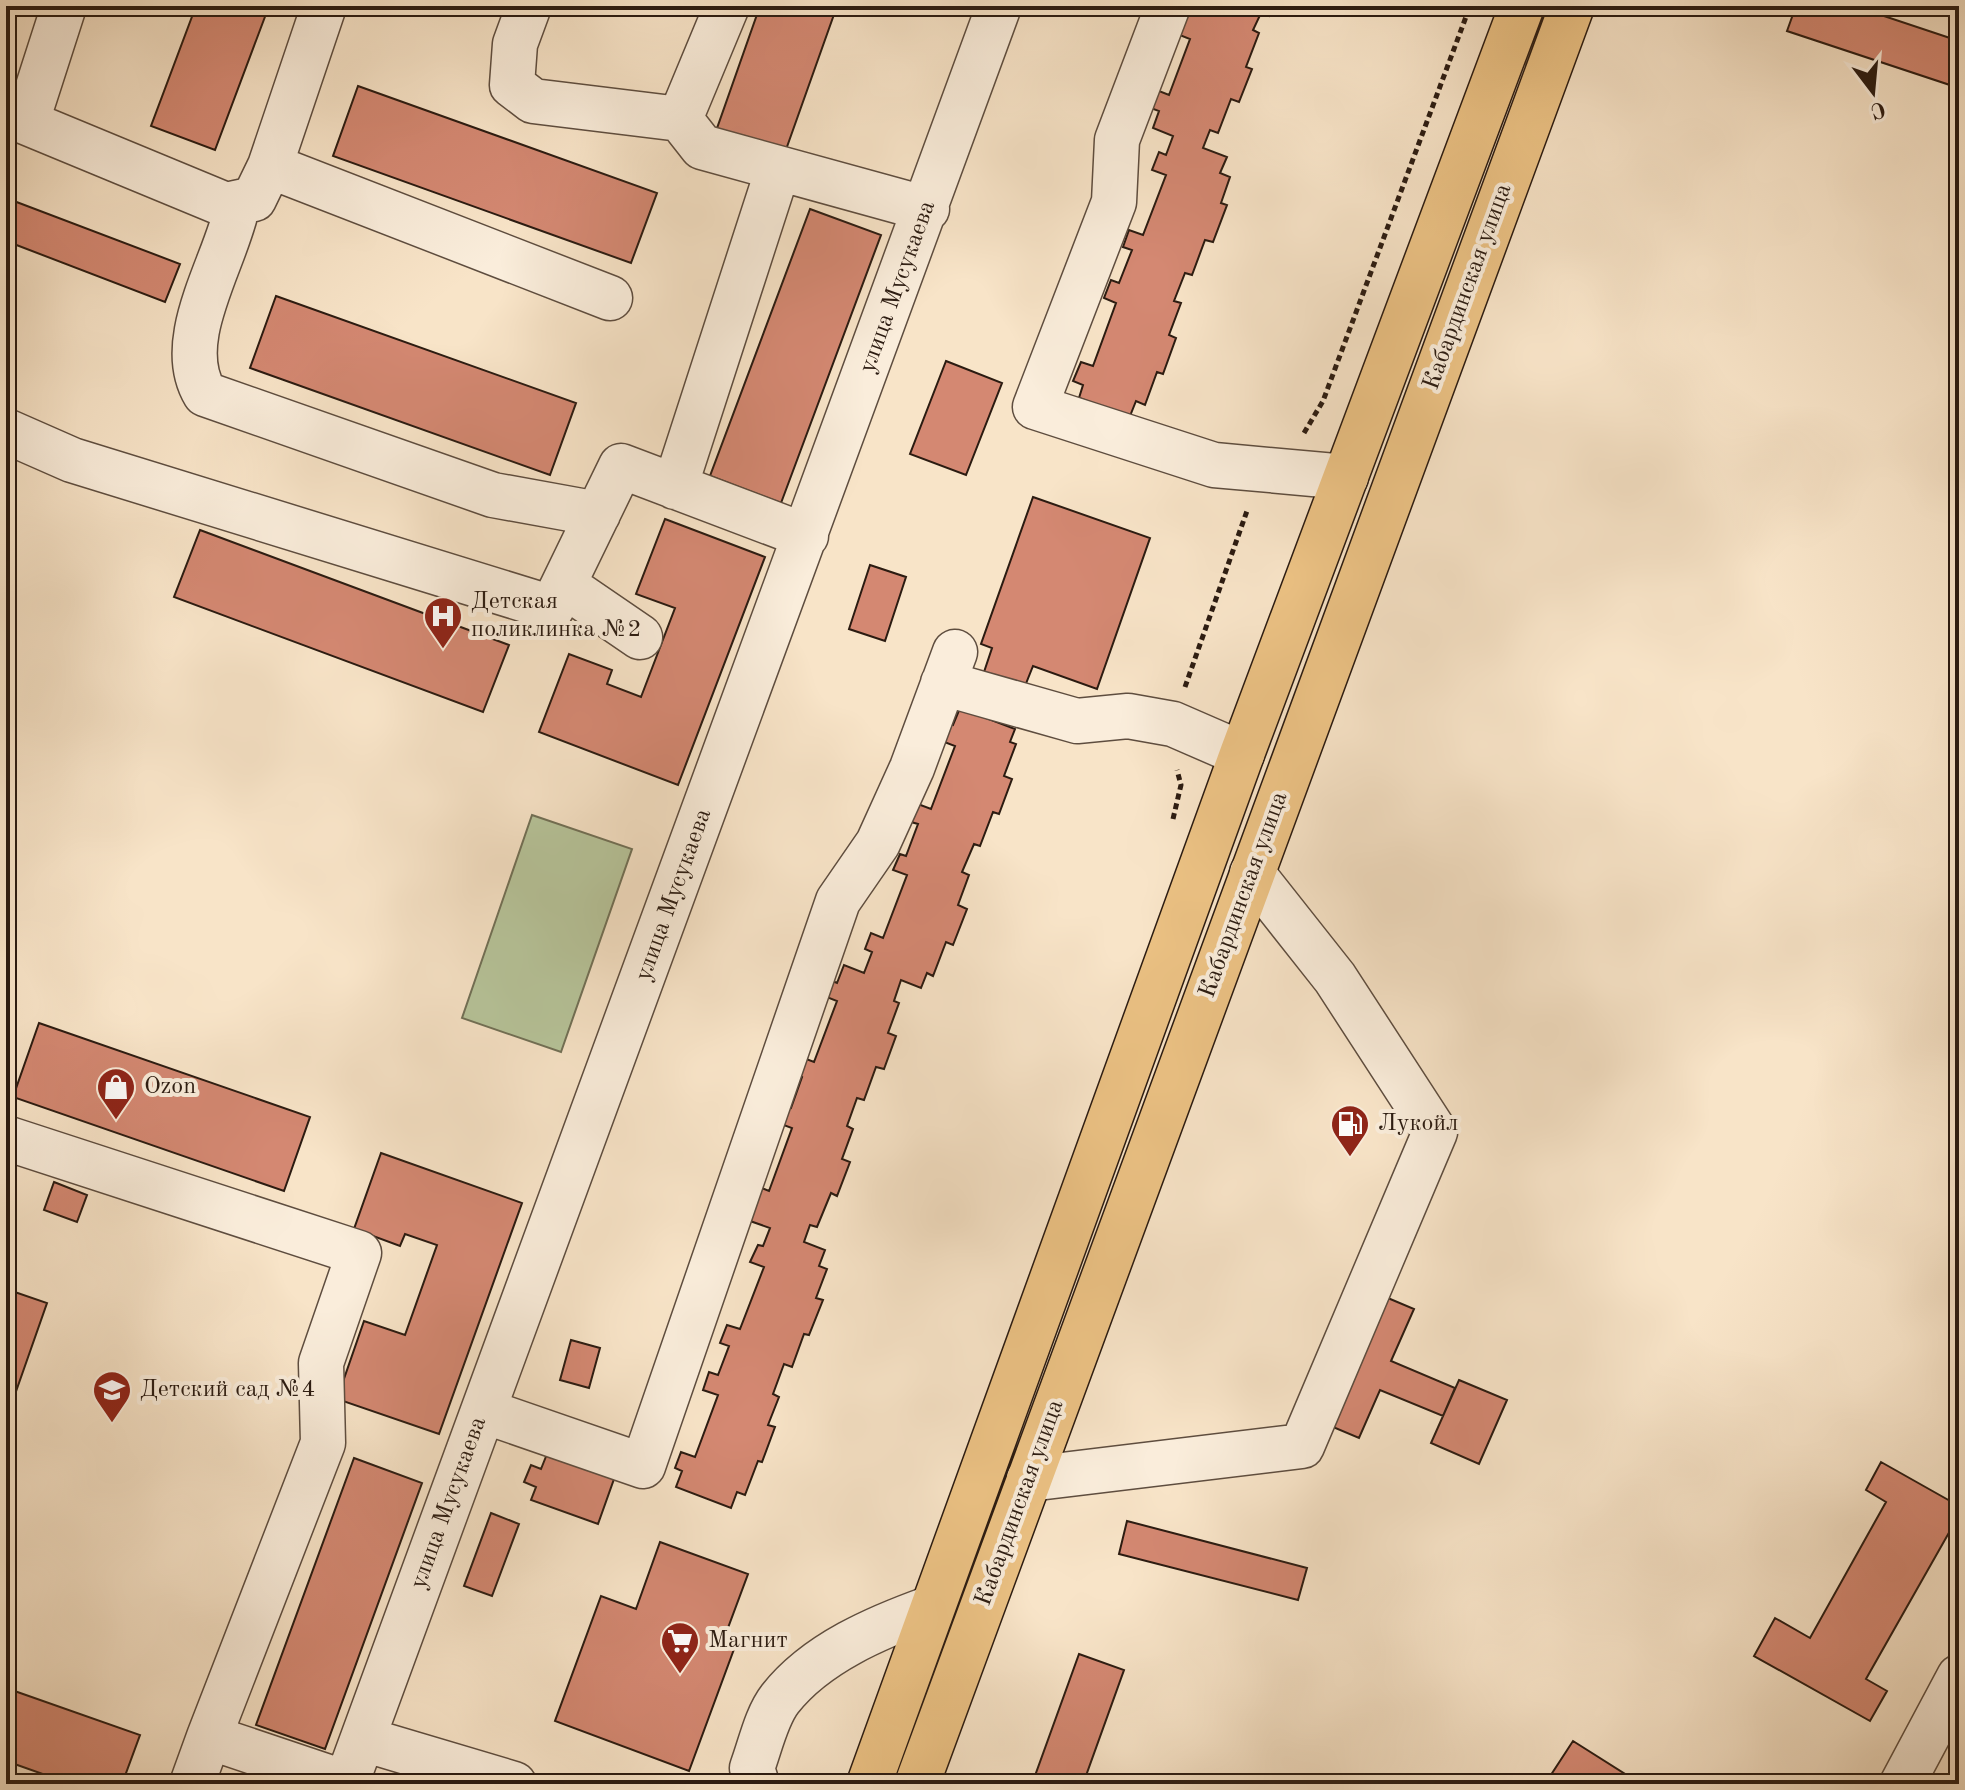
<svg xmlns="http://www.w3.org/2000/svg" width="1965" height="1790" font-family="'Old Standard TT',serif">
  <rect width="100%" height="100%" fill="#f8e4c8"/>
  <filter id="stains"><feTurbulence type="fractalNoise" baseFrequency=".0025" numOctaves="4"/><feColorMatrix values="0 0 0 0 .2 0 0 0 0 .09 0 0 0 0 .02 0 0 0 .5 -.17"/></filter>
  <radialGradient id="worn" r=".72"><stop offset=".6" stop-color="#630" stop-opacity="0"/><stop offset="1" stop-color="#630" stop-opacity=".3"/></radialGradient>
  <path fill="#b7c59b" stroke="#717056" stroke-width="2" d="M532,815L632,849L561,1052L462,1018Z"/>
  <path fill="#d48872" stroke="#2b1b11" stroke-width="2" d="M6,6H18L6,39Z
    M196,6H269L215,150L151,126Z
    M760,6H837L783,158L715,134Z
    M1197,6H1273L1269,16L1261,13L1253,30L1259,33L1246,67L1252,69L1239,102L1231,99L1218,133L1210,130L1203,148L1227,157L1220,173L1230,177L1221,203L1227,205L1213,242L1205,240L1192,275L1185,273L1174,301L1181,303L1169,335L1176,338L1163,374L1157,372L1145,405L1136,401L1130,416L1079,398L1083,385L1073,381L1081,362L1093,366L1116,303L1104,298L1111,280L1119,283L1132,250L1123,247L1129,230L1143,235L1166,175L1152,170L1159,152L1166,155L1173,136L1153,128L1159,111L1148,107L1154,89L1169,95L1190,39L1177,34L1186,11L1194,14Z
    M1796,6H1854L1959,41V88L1787,31Z
    M358,86L657,193L631,263L333,156Z
    M6,198L180,264L165,302L6,241Z
    M810,209L881,235L781,503L710,476Z
    M276,296L576,403L550,475L250,368Z
    M946,361L1002,383L966,475L910,454Z
    M1033,497L1150,538L1097,689L1033,666L1025,686L984,672L992,648L981,644Z
    M665,519L765,557L678,785L539,732L569,654L612,670L607,684L641,697L675,608L636,594Z
    M200,530L509,645L483,712L174,597Z
    M870,565L906,577L885,641L849,629Z
    M960,708L1015,729L1010,742L1016,744L1004,776L1012,779L999,814L993,812L980,846L974,844L962,872L969,875L958,905L967,909L953,945L946,942L933,976L927,973L921,988L901,980L894,1001L899,1003L888,1033L896,1036L884,1069L876,1067L864,1100L857,1098L847,1126L853,1129L842,1159L850,1162L837,1196L831,1193L817,1227L810,1225L804,1242L825,1250L819,1266L827,1269L816,1298L823,1300L809,1335L804,1334L792,1367L784,1364L773,1394L779,1397L768,1425L775,1427L762,1462L758,1461L745,1495L737,1492L731,1508L676,1487L682,1471L675,1468L681,1452L695,1457L718,1395L703,1390L709,1372L718,1375L729,1346L720,1343L727,1325L740,1329L764,1267L750,1262L758,1245L763,1246L770,1228L750,1221L754,1185L769,1191L792,1128L778,1123L784,1105L791,1108L802,1077L795,1074L801,1057L814,1062L837,1001L824,996L830,980L837,983L844,965L864,973L872,952L865,949L871,933L883,938L907,875L893,870L900,854L906,856L918,824L911,822L918,804L931,809L955,746L939,740L946,722L953,725Z
    M39,1023L310,1117L284,1191L13,1097Z
    M381,1153L522,1203L439,1434L337,1399L364,1321L405,1335L437,1245L405,1234L400,1246L354,1229Z
    M54,1182L87,1195L77,1222L44,1210Z
    M6,1289L47,1303L6,1420Z
    M1376,1293L1414,1309L1391,1361L1455,1388L1443,1416L1380,1390L1359,1438L1321,1422Z
    M571,1340L600,1348L589,1388L560,1380Z
    M1459,1380L1507,1400L1479,1464L1431,1443Z
    M547,1454L614,1479L598,1524L531,1500L536,1487L524,1482L531,1465L541,1469Z
    M354,1458L422,1483L325,1749L256,1725Z
    M1881,1462L1959,1506V1515L1866,1679L1887,1691L1870,1721L1754,1656L1775,1618L1810,1638L1886,1502L1866,1490Z
    M491,1513L519,1524L492,1596L464,1586Z
    M1127,1521L1307,1568L1298,1600L1119,1554Z
    M660,1542L748,1574L725,1636L737,1641L689,1771L555,1721L601,1596L636,1609Z
    M1079,1654L1124,1670L1083,1784H1032Z
    M6,1688L140,1735L122,1784H71L6,1761Z
    M1573,1741L1641,1784H1545Z"/>
  <g fill="none" stroke-linecap="round" stroke-linejoin="round">
    <defs>
      <path id="minor" d="M529,6L515,44L512,85L533,101L680,119
        M727,6L680,119L702,147L927,209
        M1168,6L1117,140L1114,202L1035,407L1214,465L1346,477
        M6,114L226,205L254,199L270,166L324,6
        M27,121L64,6
        M270,166L610,298
        M238,203C227,261 172,339 205,394L493,495L598,514
        M6,431L72,460L552,608L621,466L806,536
        M675,487L778,169
        M564,585L640,637
        M943,683L1077,721L1128,716L1173,724L1242,754
        M6,1138L359,1253L321,1363L323,1443L209,1737
        M484,1411L643,1466L838,901L878,843L912,768L955,652
        M1029,1479L1302,1446L1435,1132L1335,978L1252,873
        M363,1739L514,1784
        M192,1784L209,1737L346,1783
        M346,1784L999,6
        M757,1784L752,1768C760,1747 766,1717 780,1699C816,1653 878,1627 931,1608
        M1902,1784L1959,1677"/>
      <path id="major" d="M869,1784L1242,754L1522,6
        M917,1784L1572,6"/>
    </defs>
    <use href="#minor" stroke="#5e4d3f" stroke-width="47"/>
    <use href="#major" stroke="#2b1b11" stroke-width="47"/>
    <path stroke="#2b1b11" stroke-width="5" stroke-dasharray="6 4" stroke-linecap="butt" d="M1304,433L1323,401L1470,6
      M1185,687L1248,508
      M1173,819L1181,785L1177,770"/>
    <use href="#minor" stroke="#faeddb" stroke-width="44"/>
    <use href="#major" stroke="#ecc284" stroke-width="44"/>
  </g>
  <defs>
    <symbol id="hospital-pin" viewBox="-11 -11 22 30"><path d="M0 17L-7.5 6A9.5 9.5 0 1 1 7.5 6Z" fill="#8f2418" stroke="#faeddb"/><path d="M-5-5h3v3.5h4V-5h3V5h-3V1.5h-4V5h-3Z" fill="#fff"/></symbol>
    <symbol id="shop-pin" viewBox="-11 -11 22 30"><path d="M0 17L-7.5 6A9.5 9.5 0 1 1 7.5 6Z" fill="#8f2418" stroke="#faeddb"/><path d="M-5-2.5h2.3a2.7 3.5 0 0 1 5.4 0H5L5.5 6h-11ZM-1.5-2.5h3a1.5 2.3 0 0 0-3 0Z" fill="#fff"/></symbol>
    <symbol id="fuel-pin" viewBox="-11 -11 22 30"><path d="M0 17L-7.5 6A9.5 9.5 0 1 1 7.5 6Z" fill="#8f2418" stroke="#faeddb"/><path d="M-5.5-6h7V0h2V4h1.3V-2.5L3-4.5l.8-.8L6-3V5H2.5V1h-1V6h-7ZM-4.2-4.7v3.2H.2V-4.7Z" fill="#fff"/></symbol>
    <symbol id="school-pin" viewBox="-11 -11 22 30"><path d="M0 17L-7.5 6A9.5 9.5 0 1 1 7.5 6Z" fill="#8f2418" stroke="#faeddb"/><path d="M0-5L7-2L0 1L-7-2ZM-4 1L0 2.5L4 1V4Q0 6-4 4Z" fill="#fff"/></symbol>
    <symbol id="supermarket-pin" viewBox="-11 -11 22 30"><path d="M0 17L-7.5 6A9.5 9.5 0 1 1 7.5 6Z" fill="#8f2418" stroke="#faeddb"/><path d="M-6-5.5h2.5l.6 2H6L4.5 2H-2.5L-4.4-4H-6ZM-1.5 3.2a1.3 1.3 0 1 0 .1 0ZM3 3.2a1.3 1.3 0 1 0 .1 0Z" fill="#fff"/></symbol>
  </defs>
  <g fill-rule="evenodd">
    <use href="#hospital-pin" x="421" y="594" width="44" height="60"/>
    <use href="#shop-pin" x="94" y="1065" width="44" height="60"/>
    <use href="#fuel-pin" x="1328" y="1102" width="44" height="60"/>
    <use href="#school-pin" x="90" y="1368" width="44" height="60"/>
    <use href="#supermarket-pin" x="658" y="1619" width="44" height="60"/>
  </g>
  <g text-anchor="middle" dominant-baseline="central" stroke-width="8" stroke-linejoin="round" paint-order="stroke">
    <g font-size="24" fill="#2b1b11" stroke="#faeddb">
      <text transform="translate(898 287) rotate(-70)">улица Мусукаева</text>
      <text transform="translate(1468 287) rotate(-70)">Кабардинская улица</text>
      <text transform="translate(674 895) rotate(-70)">улица Мусукаева</text>
      <text transform="translate(1244 895) rotate(-70)">Кабардинская улица</text>
      <text transform="translate(449 1503) rotate(-70)">улица Мусукаева</text>
      <text transform="translate(1020 1503) rotate(-70)">Кабардинская улица</text>
    </g>
    <g font-size="24" fill="#2b1b11" stroke="#faeddb" text-anchor="start">
      <text x="471" y="602">Детская<tspan x="471" dy="28">поликлинка №2</tspan></text>
      <text x="144" y="1087">Ozon</text>
      <text x="1378" y="1124">Лукойл</text>
      <text x="140" y="1390">Детский сад №4</text>
      <text x="708" y="1641">Магнит</text>
    </g>
  </g>
  <rect width="1965" height="1790" fill="none" stroke="#f8e4c8" stroke-width="32"/>
  <rect x="8" y="8" width="1949" height="1774" fill="none" stroke="#2b1b11" stroke-width="4"/>
  <rect x="16" y="16" width="1933" height="1758" fill="none" stroke="#2b1b11" stroke-width="2"/>
  <g transform="translate(1873 92) rotate(164)" stroke="#faeddb" stroke-width="6" paint-order="stroke">
  <path d="M0-6L14 30L0 20L-14 30Z" fill="#2b1b11"/>
  <text y="-12" font-size="22" font-weight="bold" text-anchor="middle" fill="#2b1b11">С</text>
  </g>
  <rect width="100%" height="100%" filter="url(#stains)"/>
  <rect width="100%" height="100%" fill="url(#worn)"/>
</svg>
